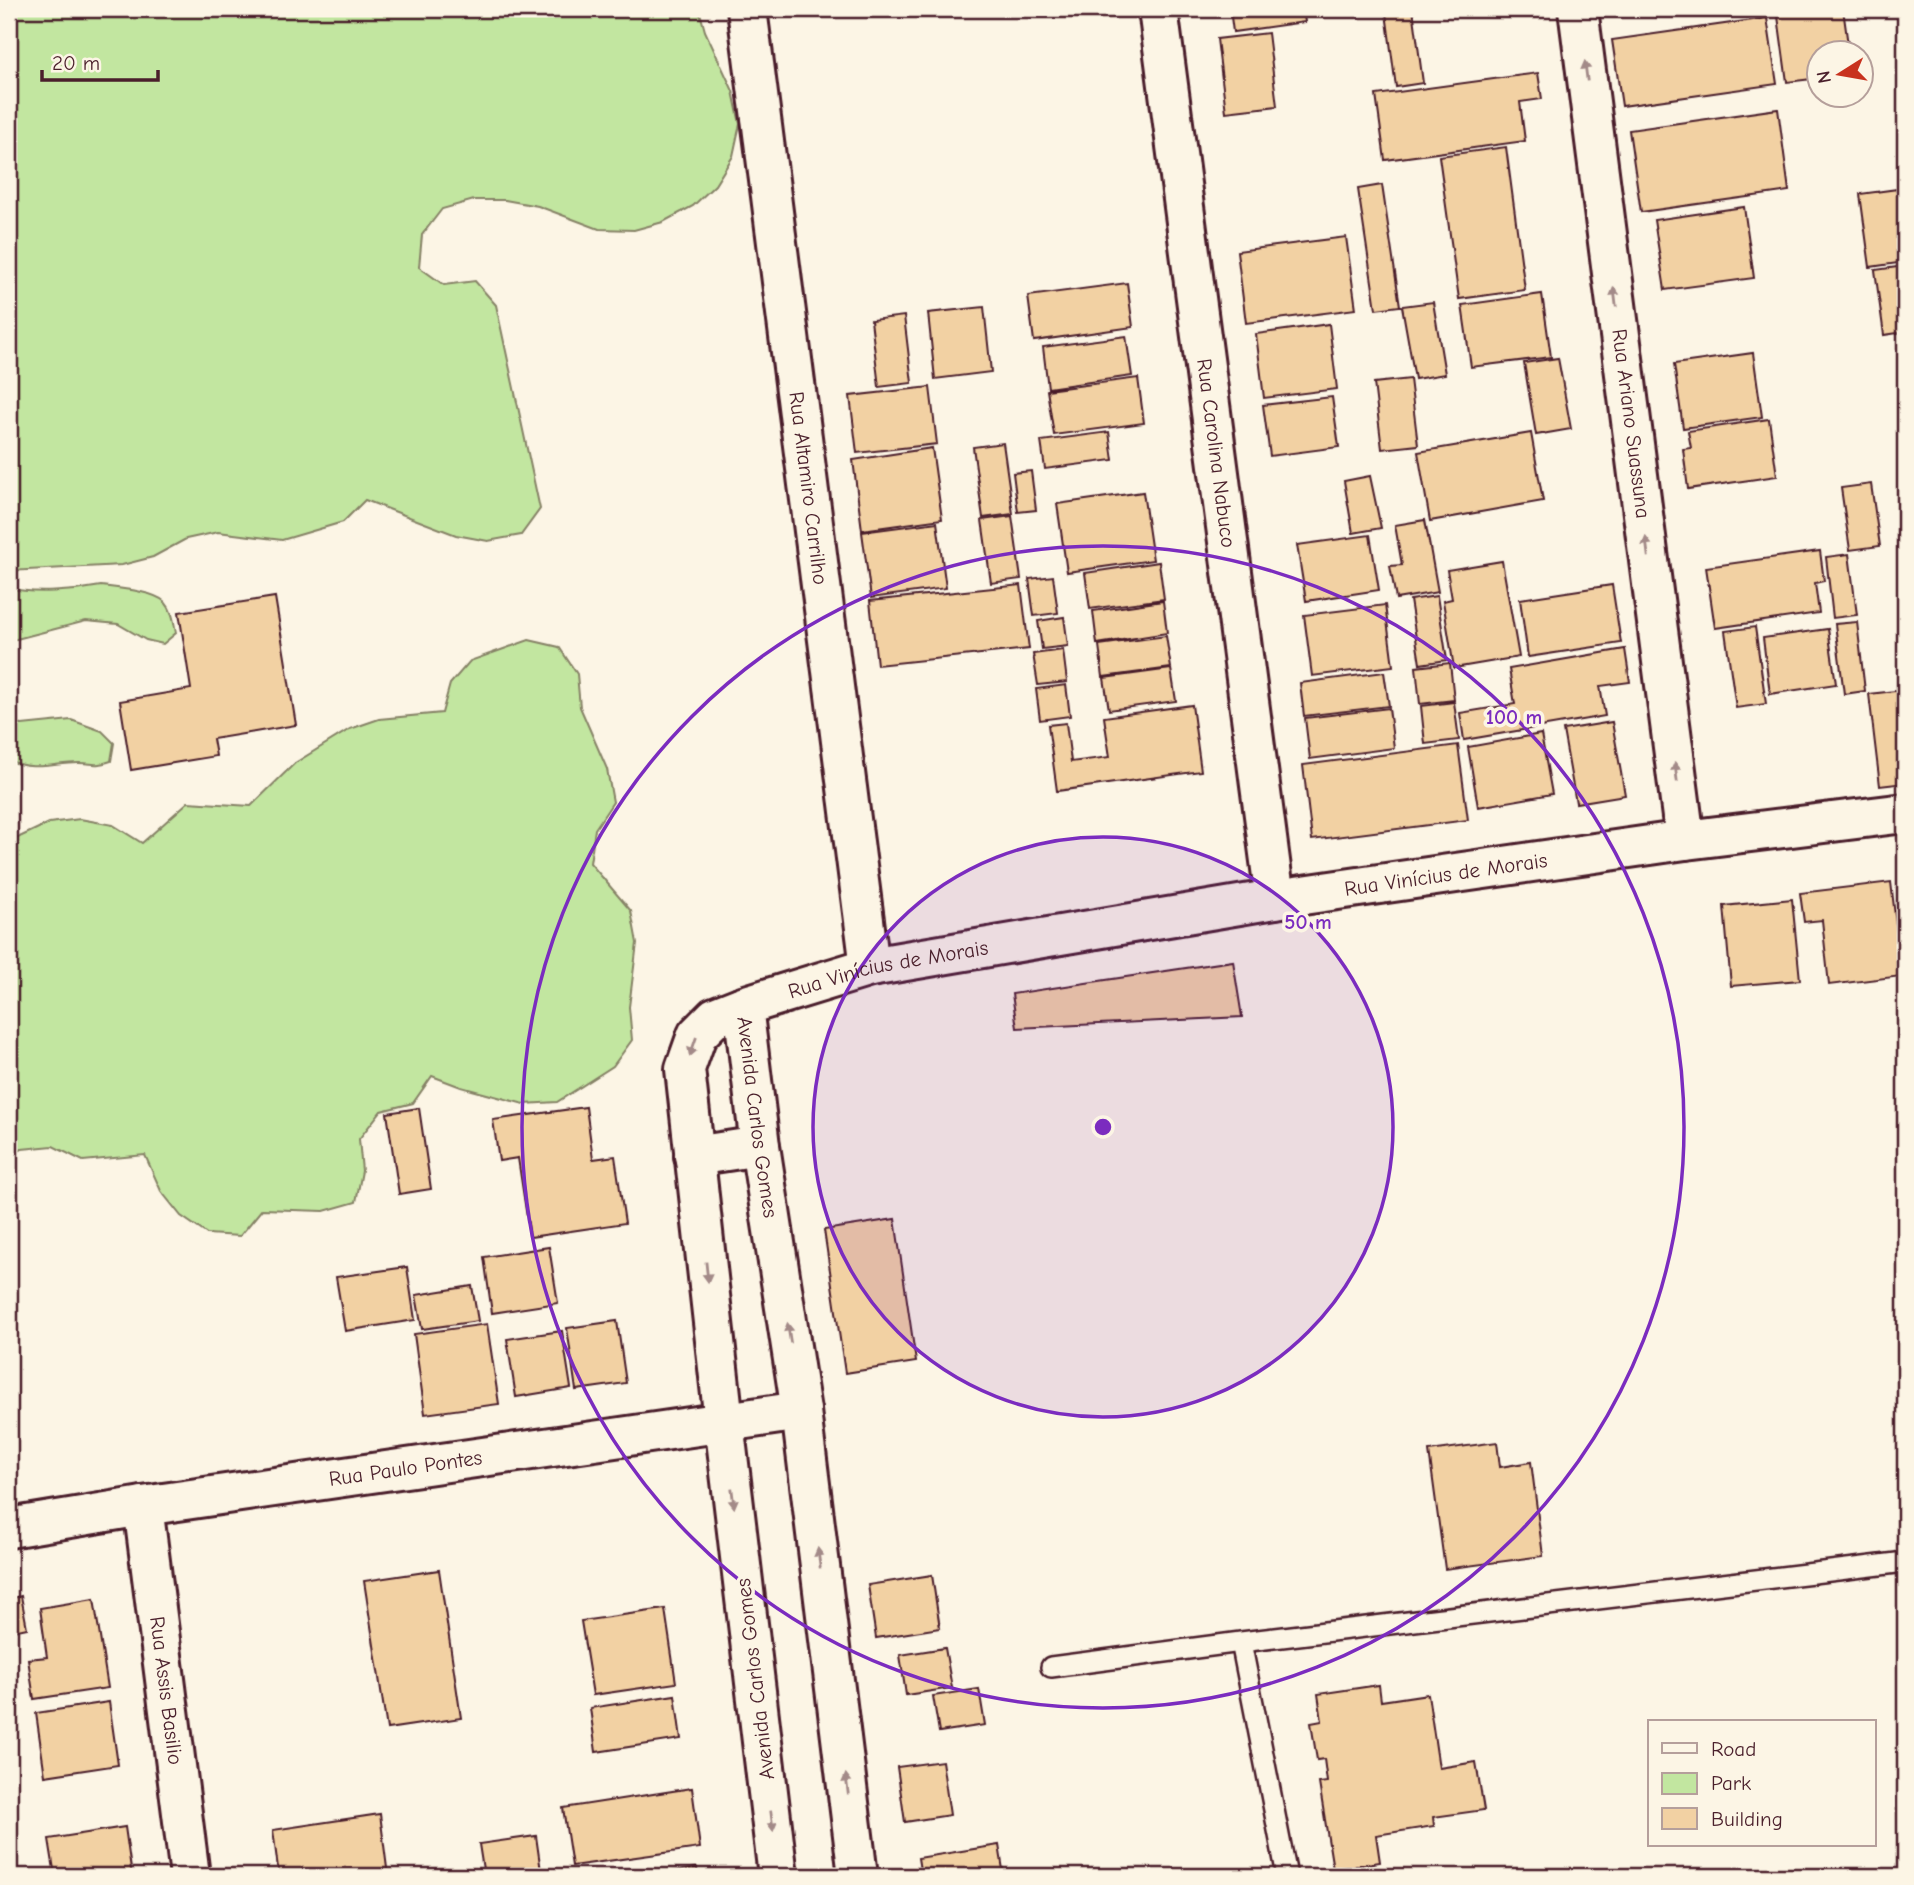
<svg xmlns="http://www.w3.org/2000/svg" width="1914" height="1885" font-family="'Comic Neue',sans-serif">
  <rect width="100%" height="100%" fill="#fcf5e5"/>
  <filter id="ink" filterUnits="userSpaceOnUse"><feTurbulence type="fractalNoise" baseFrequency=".0143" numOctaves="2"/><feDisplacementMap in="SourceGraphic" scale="14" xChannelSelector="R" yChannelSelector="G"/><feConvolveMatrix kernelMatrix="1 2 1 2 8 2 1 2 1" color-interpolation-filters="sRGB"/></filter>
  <g filter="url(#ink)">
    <path fill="#c2e6a0" stroke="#868266" stroke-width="2" d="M9,9H699L705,31L733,91L740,124L733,156L715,185L693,206L663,222L634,230L599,229L538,206L505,200H474L442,209L422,235L419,267L444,285L475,281L496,305L540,509L521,535L488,541L456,535L365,500L343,522L282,540L218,532L186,539L153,557L122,565L9,571Z
      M101,586C117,588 154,591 165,602C173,611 174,623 176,633L163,644L146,640L118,624L86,621L9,641V588C34,595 75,591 101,586Z
      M529,640L559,647L577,674L580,707L607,769L613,802L595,829L590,863L631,911L637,943L629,1007L632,1040L613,1066L557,1102L524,1104L461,1087L432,1076L413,1103L381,1111L359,1139L362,1171L356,1202L324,1211L262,1209L240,1236L207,1234L181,1216L161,1191L145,1155L83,1161L53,1146L22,1149L9,1156V842L49,823L80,819L113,825L142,843L188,802L251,806L295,763L350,729L379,719L442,713L450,684L470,661Z
      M71,720L102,731L114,743L111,761C92,767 95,763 79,763C54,763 32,772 9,760V721L22,725Z"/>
    <path fill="#f2d1a3" stroke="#4a1f2b" stroke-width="2" d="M1230,9H1303L1305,22L1233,32Z
      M1413,9L1423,83L1396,87L1386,13Z
      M1614,9H1670L1616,17Z
      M1777,9H1843L1849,52H1820V78L1787,82Z
      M1767,18L1777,84L1622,106L1612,40Z
      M1268,33L1277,106L1226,112L1217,39Z
      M1538,73L1542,99L1520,102L1525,141L1385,160L1376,95Z
      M1778,109L1789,191L1641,212L1629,130Z
      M1506,147L1525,290L1459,299L1439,156Z
      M1382,185L1400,306L1376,309L1358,189Z
      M1905,188V262L1870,267L1860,194Z
      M1744,207L1754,278L1665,290L1654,220Z
      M1346,237L1356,309L1246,323L1237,251Z
      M1905,266V332L1884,335L1875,270Z
      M1127,283L1133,327L1034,341L1028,296Z
      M1542,294L1551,357L1471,367L1462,305Z
      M1433,302L1445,374L1415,379L1402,306Z
      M984,307L991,372L935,379L928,313Z
      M904,316L912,383L879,387L871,320Z
      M1329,324L1337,389L1264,398L1256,334Z
      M1126,336L1132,376L1048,388L1043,347Z
      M1753,353L1762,417L1683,428L1674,364Z
      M1558,358L1571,429L1536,435L1524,363Z
      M1138,378L1144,423L1054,435L1047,390Z
      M1410,379L1418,445L1382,449L1374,383Z
      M930,387L937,444L857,453L850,396Z
      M1332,397L1339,447L1270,456L1263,405Z
      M1769,419L1777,476L1688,489L1683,449L1691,448L1688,431Z
      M1109,432L1113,460L1045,469L1041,441Z
      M1531,433L1543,501L1430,521L1418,452Z
      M1003,443L1013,514L983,518L973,447Z
      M932,448L942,519L862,530L853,460Z
      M1031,471L1036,510L1018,512L1013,473Z
      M1370,476L1381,528L1353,533L1344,481Z
      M1905,479V514L1900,480Z
      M1871,484L1880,546L1850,550L1841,488Z
      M1143,492L1153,560L1067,572L1057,504Z
      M1012,516L1021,579L991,583L982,520Z
      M1425,520L1438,592L1396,599L1390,566L1402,565L1395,525Z
      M937,522L946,588L871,598L862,532Z
      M1370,535L1379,590L1306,601L1297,545Z
      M1820,551L1824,581L1815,583L1819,613L1715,628L1706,567Z
      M1849,554L1857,615L1833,618L1826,557Z
      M1502,561L1519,657L1454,668L1443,601L1452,599L1447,570Z
      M1159,562L1164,599L1090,609L1085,573Z
      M1053,576L1058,613L1034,616L1029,579Z
      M1021,585L1029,649L877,665L870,601Z
      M1612,585L1621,643L1528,657L1520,599Z
      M1437,596L1447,660L1420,664L1410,600Z
      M275,597L296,725L213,739L216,756L131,770L120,701L191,689L179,612Z
      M1163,601L1167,633L1097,644L1093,611Z
      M1385,605L1393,666L1312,676L1304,615Z
      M1064,617L1068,646L1042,649L1038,621Z
      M1857,622L1865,691L1844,694L1835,624Z
      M1905,624V685L1898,625Z
      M1755,627L1766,704L1736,708L1725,631Z
      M1828,629L1836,684L1770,694L1763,638Z
      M1166,636L1171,668L1103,677L1099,645Z
      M1625,649L1630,682L1600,686L1605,716L1464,740L1460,713L1515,704L1509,669Z
      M1063,650L1067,682L1038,685L1033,654Z
      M1450,663L1454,700L1420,704L1416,667Z
      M1171,669L1176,701L1109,710L1104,678Z
      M1384,672L1389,706L1304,716L1300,683Z
      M1066,685L1070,716L1040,720L1036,689Z
      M1904,690L1905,783L1880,786L1869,694Z
      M1454,702L1459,740L1425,744L1421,706Z
      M1192,705L1201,771L1057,791L1048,725L1066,723L1071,762L1110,757L1104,717Z
      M1389,708L1394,748L1310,759L1305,718Z
      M1612,722L1625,795L1576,803L1563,730Z
      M1541,734L1552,794L1478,807L1468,747Z
      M1458,745L1468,820L1312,840L1303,765Z
      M1891,882L1902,976L1829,985L1822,920L1804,922L1800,893Z
      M1792,899L1800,980L1731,986L1724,906Z
      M1233,961L1242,1017L1017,1028L1012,994Z
      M586,1107L593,1159L615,1156L625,1223L530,1237L518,1158L499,1161L493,1120Z
      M419,1108L431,1189L399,1194L387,1113Z
      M895,1219L916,1362L845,1373L824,1230Z
      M549,1247L558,1303L492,1313L484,1257Z
      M407,1267L415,1320L345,1331L336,1277Z
      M472,1286L478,1321L422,1329L416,1295Z
      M617,1321L626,1383L576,1390L567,1328Z
      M487,1324L499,1404L425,1414L414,1334Z
      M562,1331L571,1388L516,1397L507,1339Z
      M1497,1442L1500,1467L1531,1462L1543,1556L1445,1569L1429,1451Z
      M439,1570L461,1718L387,1729L364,1581Z
      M932,1575L940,1628L876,1638L868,1585Z
      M21,1596L27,1628L9,1632V1599Z
      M94,1599L108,1688L34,1699L28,1659L47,1657L40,1608Z
      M665,1609L676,1683L593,1695L581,1621Z
      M945,1648L952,1688L906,1695L900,1655Z
      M1379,1685L1381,1701L1428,1694L1439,1768L1476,1762L1484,1810L1433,1817L1434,1826L1376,1835L1380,1862L1333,1869L1319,1783L1327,1782L1324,1759L1317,1760L1311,1723L1322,1721L1318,1694Z
      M979,1689L985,1725L939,1732L933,1696Z
      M675,1695L681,1739L596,1752L590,1708Z
      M109,1702L118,1765L45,1776L36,1713Z
      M942,1761L950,1815L905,1822L897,1767Z
      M692,1788L700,1848L572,1866L563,1808Z
      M380,1814L388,1876H279L273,1830Z
      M125,1827L132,1876H55L49,1839Z
      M536,1836L541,1871L502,1876H484L479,1844Z
      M999,1845L1004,1876H921L918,1858Z
      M697,1868L698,1876H642Z"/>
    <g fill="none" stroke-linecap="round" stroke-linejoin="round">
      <defs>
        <path id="service" d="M1241,1642L1287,1876
          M1051,1667L1241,1642L1905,1562"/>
        <g id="minor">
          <path id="s1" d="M747,9L870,967"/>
          <path id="s2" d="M1158,9L1275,899"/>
          <path id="s3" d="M1578,9L1685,840"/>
          <path id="s4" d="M143,1506L190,1876"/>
          <path id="s5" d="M9,1528L143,1506L801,1411"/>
        </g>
        <g id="tertiary">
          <path id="s6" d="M743,1006L760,1146L801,1411L858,1876"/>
          <path d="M694,1156L760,1146"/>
          <path id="s7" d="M778,1876L724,1422L685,1069L697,1035L715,1017L743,1006L870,967L1275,899L1685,840L1905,813"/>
        </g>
      </defs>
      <use href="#service" stroke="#4a1f2b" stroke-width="24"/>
      <use href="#minor" stroke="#4a1f2b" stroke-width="44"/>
      <use href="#tertiary" stroke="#4a1f2b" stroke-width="44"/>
      <use href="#service" stroke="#fcf5e5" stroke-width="19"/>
      <use href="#minor" stroke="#fcf5e5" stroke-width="38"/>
      <use href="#tertiary" stroke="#fcf5e5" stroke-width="38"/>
    </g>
    <defs><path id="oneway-solid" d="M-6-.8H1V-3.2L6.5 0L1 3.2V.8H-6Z" transform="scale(1.75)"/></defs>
    <g fill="#a38a88">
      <use href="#oneway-solid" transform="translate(1586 71) rotate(-97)"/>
      <use href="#oneway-solid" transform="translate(1615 297) rotate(-97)"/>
      <use href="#oneway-solid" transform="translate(1647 547) rotate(-97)"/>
      <use href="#oneway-solid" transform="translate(1676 772) rotate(-97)"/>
      <use href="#oneway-solid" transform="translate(693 1047) rotate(109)"/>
      <use href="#oneway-solid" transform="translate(707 1272) rotate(84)"/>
      <use href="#oneway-solid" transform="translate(789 1333) rotate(-99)"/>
      <use href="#oneway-solid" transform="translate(733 1498) rotate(83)"/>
      <use href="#oneway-solid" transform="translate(819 1558) rotate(-97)"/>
      <use href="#oneway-solid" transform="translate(847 1784) rotate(-97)"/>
      <use href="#oneway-solid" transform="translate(772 1821) rotate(83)"/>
    </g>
  </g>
  <circle cx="1103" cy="1127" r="290" fill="#7b2cbf" fill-opacity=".12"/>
  <g fill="none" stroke="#7b2cbf" stroke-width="3.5">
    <circle cx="1103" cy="1127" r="290"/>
    <circle cx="1103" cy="1127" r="581"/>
  </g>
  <g text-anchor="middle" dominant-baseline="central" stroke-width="7" stroke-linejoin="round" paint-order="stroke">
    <g font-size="21" fill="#4a1f2b" stroke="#fcf5e5">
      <text stroke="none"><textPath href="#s3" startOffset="418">Rua Ariano Suassuna</textPath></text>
      <text stroke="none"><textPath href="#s2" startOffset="448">Rua Carolina Nabuco</textPath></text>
      <text stroke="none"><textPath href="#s1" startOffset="483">Rua Altamiro Carrilho</textPath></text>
      <text stroke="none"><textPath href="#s7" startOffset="1620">Rua Vinícius de Morais</textPath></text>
      <text stroke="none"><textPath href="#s7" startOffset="1054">Rua Vinícius de Morais</textPath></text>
      <text stroke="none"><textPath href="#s6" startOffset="112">Avenida Carlos Gomes</textPath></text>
      <text stroke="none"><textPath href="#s5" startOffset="401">Rua Paulo Pontes</textPath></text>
      <text transform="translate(755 1679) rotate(-97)">Avenida Carlos Gomes</text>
      <text stroke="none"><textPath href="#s4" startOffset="186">Rua Assis Basilio</textPath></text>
    </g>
  </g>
  <circle cx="1103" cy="1127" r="10" fill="#7b2cbf" stroke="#fcf5e5" stroke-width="3.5"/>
  <g font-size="21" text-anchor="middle" font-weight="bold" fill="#7b2cbf" stroke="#fcf5e5" stroke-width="7" stroke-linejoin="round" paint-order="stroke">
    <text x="1514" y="724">100 m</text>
    <text x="1308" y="929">50 m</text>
  </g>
  <rect width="1914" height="1885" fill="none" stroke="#fcf5e5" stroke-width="35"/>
  <rect x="18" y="18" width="1879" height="1850" fill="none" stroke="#4a1f2b" stroke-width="2.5" filter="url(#ink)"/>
  <rect x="1648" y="1720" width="228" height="126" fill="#fcf5e5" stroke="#b59f9b" stroke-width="2"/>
  <rect x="1662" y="1743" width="35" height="10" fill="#fcf5e5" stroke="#b59f9b" stroke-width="2"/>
  <text x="1711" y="1756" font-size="21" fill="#4a1f2b">Road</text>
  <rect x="1662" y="1773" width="35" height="21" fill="#c2e6a0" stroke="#b59f9b" stroke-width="2"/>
  <text x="1711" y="1790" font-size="21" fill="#4a1f2b">Park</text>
  <rect x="1662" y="1808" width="35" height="21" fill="#f2d1a3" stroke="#b59f9b" stroke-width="2"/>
  <text x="1711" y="1826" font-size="21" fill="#4a1f2b">Building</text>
  <g transform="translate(1840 74) rotate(259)"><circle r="33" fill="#fcf5e5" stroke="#b59f9b" stroke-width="2"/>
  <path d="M0-5L12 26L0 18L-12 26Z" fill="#c8321e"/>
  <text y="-10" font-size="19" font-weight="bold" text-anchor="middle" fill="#4a1f2b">N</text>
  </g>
  <path d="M42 70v10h116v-10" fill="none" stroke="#4a1f2b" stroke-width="3.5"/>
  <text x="52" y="70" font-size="21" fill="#4a1f2b" stroke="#fcf5e5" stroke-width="5" paint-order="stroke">20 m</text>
</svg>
